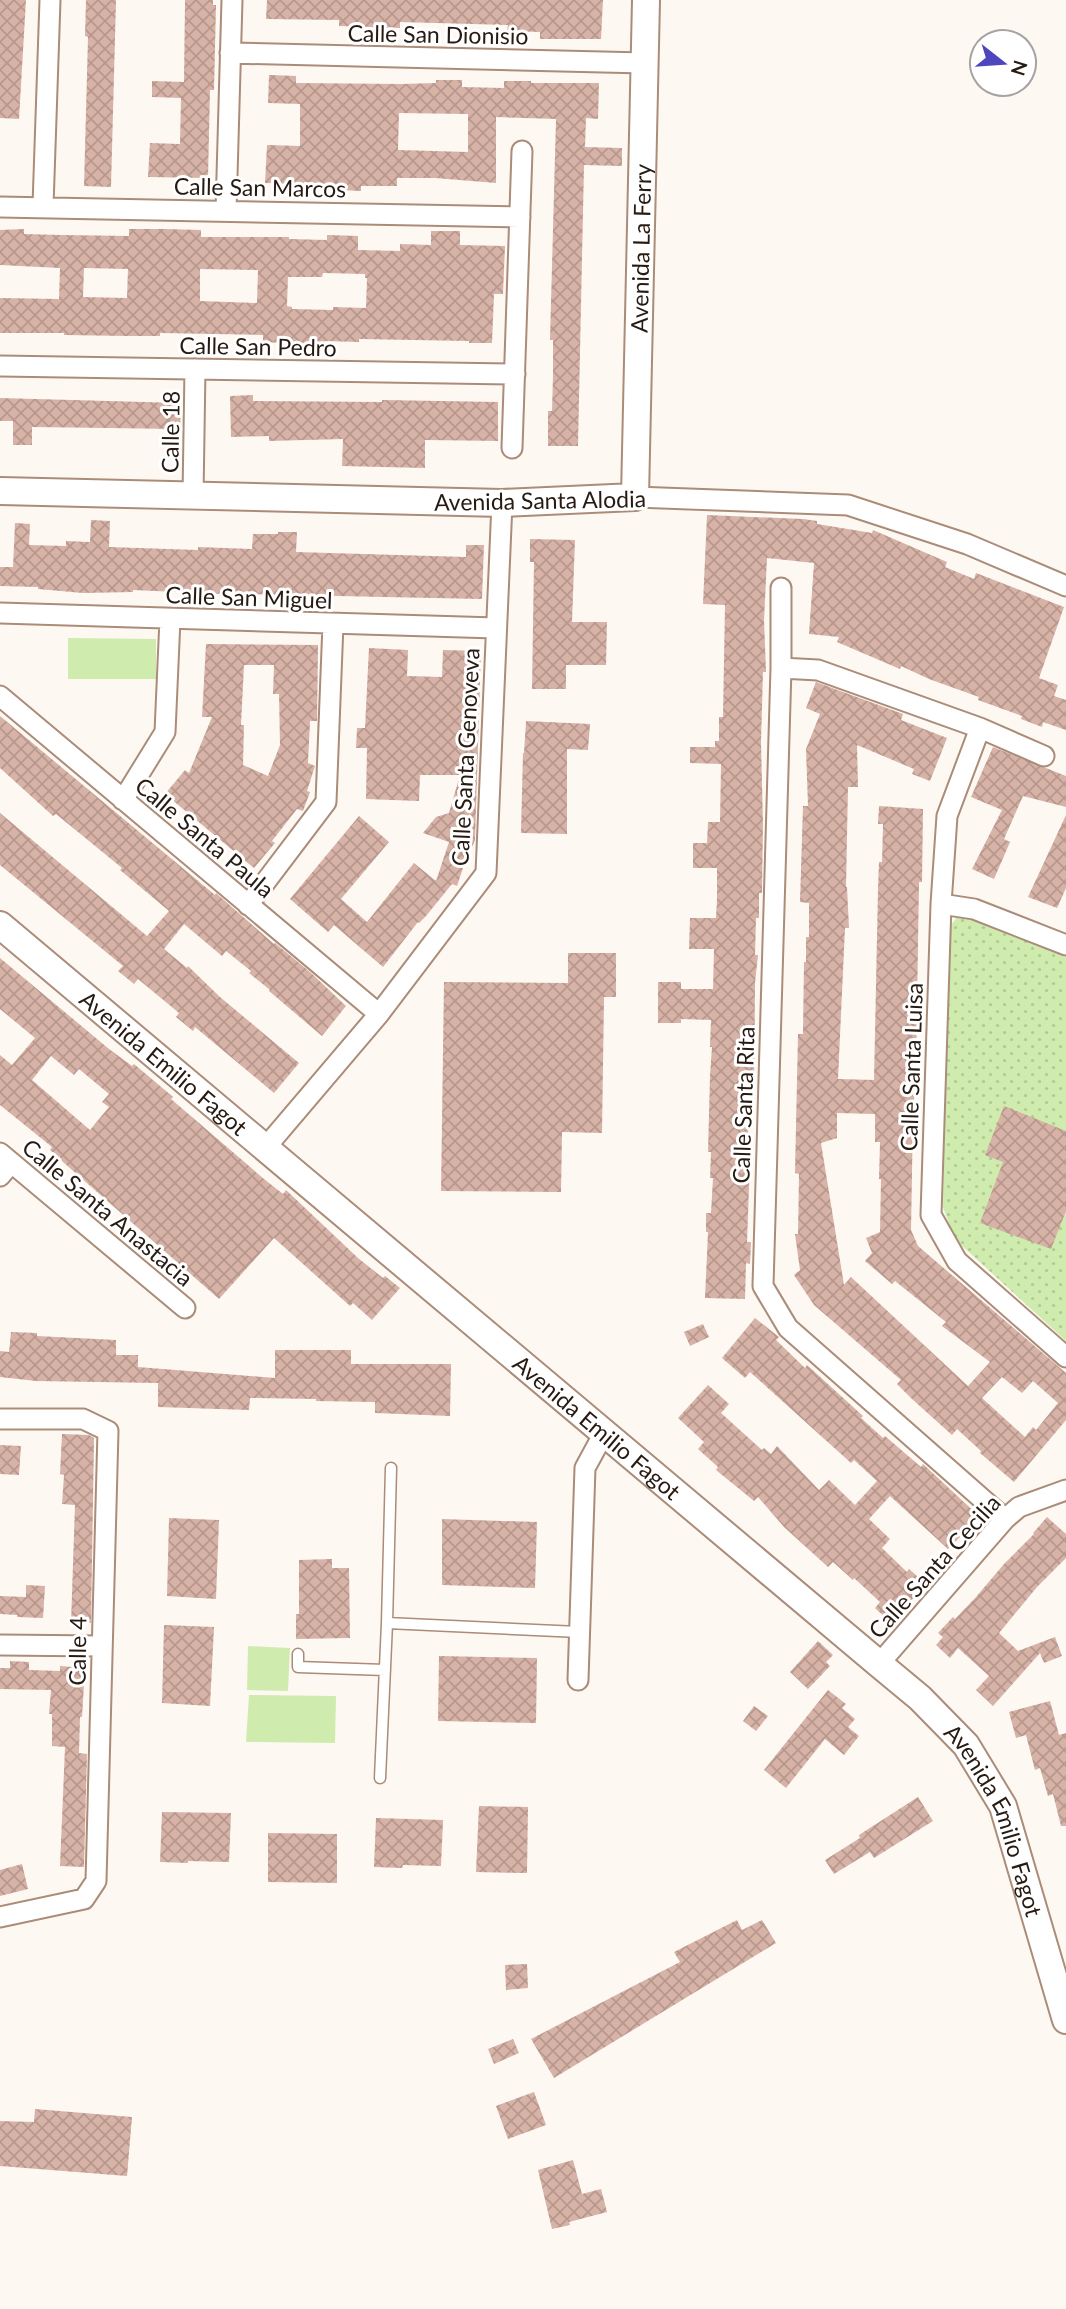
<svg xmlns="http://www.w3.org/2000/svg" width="1066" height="2309" font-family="Lato,sans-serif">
  <defs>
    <pattern id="green-dots" width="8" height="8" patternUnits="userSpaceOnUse" patternTransform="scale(1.75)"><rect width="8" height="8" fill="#cfecae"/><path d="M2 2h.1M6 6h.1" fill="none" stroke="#b2ca95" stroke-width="1.8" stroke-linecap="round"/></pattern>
    <pattern id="building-cross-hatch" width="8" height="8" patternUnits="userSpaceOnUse" patternTransform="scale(1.75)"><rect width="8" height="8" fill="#d7b2a6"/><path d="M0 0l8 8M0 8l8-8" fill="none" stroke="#b8988e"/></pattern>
  </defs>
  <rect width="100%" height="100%" fill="#fef8f3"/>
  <path fill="url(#green-dots)" d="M957,917L970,918L1066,957V1341L960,1244L950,1227L943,1207L948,929Z"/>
  <path fill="#cfecae" d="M68,638L156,639V679H68Z
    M248,1646L290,1648L288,1691L247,1690Z
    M249,1695L336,1696L335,1743L246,1742Z"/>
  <path fill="url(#building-cross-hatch)" fill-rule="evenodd" d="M0,0H26L19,119L0,118Z
    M86,0H116L111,187L84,186L88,37L85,36Z
    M185,0H213V5H216L214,90H210L208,178L148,177L150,143L180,144L181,98L152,97V81L184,82Z
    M267,0H603L601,39H540V32L507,31L508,25L400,22V28L366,27L339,26V20L266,19Z
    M269,75L296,76V83L402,84L436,83V80H462V87L504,88V81H531V83H599L598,119L586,118L585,147L622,148V166L584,165L578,446H548V411H552L553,375V340H550L556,119L496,117V183L435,178H397V186H361V191L299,188V184L265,183L267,145L300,146V104L268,103ZM399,113L468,114V152L398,150Z
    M24,229V234L61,235L129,236V229H164L201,230V237H289V239L327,240V235L358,236V250L400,251V244L431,245V231H460V245L505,246L503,294H494L492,343H469V341L359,339V342L325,341V345L263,342V335L160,333V336H127L64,335V333H0V298L59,299L60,268L0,265V230ZM84,268L128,269L127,298L83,297ZM200,269L258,270L257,303L200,301ZM323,273L365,274V278H367L366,308L333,307V310L292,309V307L287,306L288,277H322Z
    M253,395V401L382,402V400L498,402V441L425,440V468L342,466L343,439L269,441V436L231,437L230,396Z
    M0,398L181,403L180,429L32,427V445H13V421H0Z
    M707,515L803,519L817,521V524L872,533L873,530L947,562L945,567L974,579L976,573L1064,607L1039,678L1058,685L1054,696L1066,700V730L1043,722L1042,727L1021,719L1022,716L978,700L979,697L929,679L901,666L900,669L837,642L839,637L809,634L814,563L767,558L764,620L766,672H763L761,742L763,824L762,893H759V918H756L755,955H758L755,983L754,1102L750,1101L748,1132L751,1133L747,1242H751L750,1264L746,1263L745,1299L705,1298L708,1232H706V1213H711L713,1178H710L711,1152H708L710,1076L712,1047H710L711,1020L681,1019V1023H658V982H681V989H713L714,949H689L690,918H716L717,899V868H693V843H707L708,822H720L721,764L690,763V747H715V741H719V717H723L725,605L703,604Z
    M91,520L110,521L109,547L198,550V547L252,549L253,534H278V532H297L296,552L466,557V545H484L482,599L242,594V600L223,599V594L133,590V592L83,593L38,589V587L0,586V567H13L15,523L30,524L29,545L66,546V541L90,542Z
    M530,539L575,540L572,622H607L606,665H566V689H532L534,562H530Z
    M206,644L318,645L317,721H310L308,763L315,766L307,791L310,792L303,811L297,809L272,841L275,843L254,868L165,794L185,770L189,773L212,717H202ZM244,665H274L273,694H279L280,745L268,776L243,765L244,725H241Z
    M369,648L408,650L407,676L442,677L443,650L481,651L475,840L471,850H469L457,886L452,884L426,916L419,923L418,922L383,967L334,925L328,932L290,899L359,816L389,842L341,899L367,922L414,863L436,881L449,842L423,833L436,817L449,813L460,775H420L419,801L366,799L367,748H356L357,728H365Z
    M816,682L903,714L901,720L947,738L930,781L912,774L914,769L857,745L858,787H848L846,887H847L849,928H845L838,1079L874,1080L878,889L879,862H882L883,824H878L879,806L923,809L922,882H919L916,1072L913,1115L911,1230L918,1246L1066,1373V1420L1014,1482L980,1453L981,1451L957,1429L952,1435L912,1399L897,1384L901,1380L814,1305L794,1275L800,1270L795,1234H798L799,1174L795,1173L798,1034H803L804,962H806V937H809V903L800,902L803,806H808L806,749L820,714L806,708ZM837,1113L875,1114V1142H880L879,1179H881L880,1232L866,1238L872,1253L865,1261L892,1284L895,1281L915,1297L946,1322L942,1326L990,1362L968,1386L851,1277L844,1285L821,1143L837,1138ZM1002,1377L1022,1393L1033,1381L1058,1403L1036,1430L1033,1427L1025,1437L982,1398Z
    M0,716L215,895L216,893L274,944L275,943L310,972L346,1006L322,1036L269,991L270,990L249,973L251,971L226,951L222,956L184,924L164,949L187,968L188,966L220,997L299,1063L274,1093L195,1027L193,1031L176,1017L179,1013L138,979L134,984L118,971L123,966L0,865V813L147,936L169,911L120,870L122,868L56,814L53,816L0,768Z
    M526,721L590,724L588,750L567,749V834L521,833L523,753H524Z
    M993,747L1066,776V807L1023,796L1004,839L1010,842L994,879L972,869L1002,810L971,797Z
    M1066,815V888L1057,908L1028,897Z
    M568,953H616V997H604L602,1133L562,1132L561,1192L441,1191L444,982L568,983Z
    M0,958L109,1049L132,1066L134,1064L153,1080L173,1097L171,1099L264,1179L283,1194L286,1190L358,1258L383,1278L385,1276L400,1288L372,1320L353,1303L350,1306L274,1238L219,1299L63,1162L50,1150L52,1147L0,1105V1055L12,1065L35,1038L0,1009ZM51,1056L74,1075L79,1069L109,1094L102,1102L109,1107L90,1130L32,1080Z
    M1004,1106L1066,1131V1211L1051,1249L980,1223L1003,1162L985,1155Z
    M755,1318L779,1337L776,1340L805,1368L807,1365L863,1416L861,1418L883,1438L885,1436L921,1467L923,1464L980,1517L948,1549L890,1496L869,1519L890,1539L882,1548L907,1572L909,1569L926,1584L891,1623L875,1608L880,1602L854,1578L853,1580L833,1562L828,1567L784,1527L758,1497L754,1501L716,1470L718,1467L698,1449L704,1442L678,1418L708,1385L729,1404L721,1413L762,1450L764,1448L771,1454L777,1446L819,1490L829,1480L855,1505L877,1481L854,1460L851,1463L750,1372L745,1378L722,1358Z
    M703,1324L709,1337L690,1346L684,1332Z
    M11,1332L37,1333V1336L116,1340V1355H138V1367L275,1378V1350H351V1364H451L450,1416L375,1413V1402L316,1401V1399L250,1398L249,1410L158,1407V1383L36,1381L0,1377V1351L9,1352Z
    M62,1434L89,1435L94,1438L91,1623H71L75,1505L62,1504L64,1475L60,1474Z
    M0,1445L21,1446L19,1475L0,1474Z
    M1047,1517L1066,1534V1558L1037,1587L999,1633L1018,1651L1055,1637L1062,1656L1044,1663L1040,1653L993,1706L976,1690L989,1676L958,1648L950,1658L936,1645L943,1637L938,1633L953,1617L955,1619L976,1597L1004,1564L1034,1534L1033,1533Z
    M169,1518L219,1520L216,1599L167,1596Z
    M442,1519L537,1522L535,1588L442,1585Z
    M332,1559V1568H349L350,1638L296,1639V1614H299V1560Z
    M26,1585L45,1586L43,1618L17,1617V1615L0,1614V1596L26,1597Z
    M164,1625L214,1627L210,1706L162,1703Z
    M818,1641L833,1655L826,1662L830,1666L808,1689L790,1672Z
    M439,1656L537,1658L536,1723L438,1721Z
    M10,1661L29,1662V1670L60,1671V1666L85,1668L82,1717H80L79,1753L87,1754L84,1867L60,1866L65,1747L52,1746V1714H49L51,1690L0,1689V1668H10Z
    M828,1690L846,1704L842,1708L855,1719L848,1727L859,1736L844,1755L825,1739L786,1788L764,1770Z
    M1050,1701L1059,1735L1066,1733V1826H1061L1053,1794L1048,1796L1040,1768L1035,1770L1026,1735L1016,1738L1009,1712Z
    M754,1706L768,1716L756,1731L743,1721Z
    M918,1797L933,1821L874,1858L870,1852L834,1874L825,1860L860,1838L859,1835Z
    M479,1806L528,1807L527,1873L476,1872Z
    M162,1812L231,1813L229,1862L188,1861V1863L160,1862Z
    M376,1818L443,1820L441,1866L403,1865L402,1868L374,1867Z
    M268,1833L337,1834V1883L268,1882Z
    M22,1864L28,1889L0,1896V1870Z
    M737,1920L742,1930L762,1920L776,1943L554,2078L531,2039L680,1962L674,1952Z
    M527,1964L528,1988L506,1990L505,1965Z
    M513,2039L519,2053L494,2064L488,2049Z
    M534,2092L546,2125L508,2139L496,2106Z
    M35,2109L132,2117L127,2176L0,2166V2121L34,2122Z
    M573,2160L582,2194L601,2189L607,2212L569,2222L570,2225L552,2229L538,2170Z"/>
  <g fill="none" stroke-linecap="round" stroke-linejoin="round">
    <defs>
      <path id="lane" d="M387,1623L579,1632
        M298,1654V1667L385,1670
        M380,1778L387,1623L391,1468"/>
      <path id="street" d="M230,53L645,63
        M43,206L50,0
        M0,207L520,217
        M226,211L232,0
        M0,366L515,374
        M512,448L522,151
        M193,496L195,369
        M635,497L848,505L967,544L1066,586
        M781,588V668L763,1286L788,1328L1005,1519
        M0,613L496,628
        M781,668L818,670L980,728L1044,756
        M0,696L379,1014
        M980,728L947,816L941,904L931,1215L957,1261L1066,1357
        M123,800L165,732L170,619
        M941,904L974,909L1066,945
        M248,905L326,802L333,624
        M266,1147L379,1014L486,873L502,503
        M0,1153L185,1308
        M0,1176L11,1163
        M0,1419H83L108,1431L96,1881L84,1899L0,1917
        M0,1645L101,1646
        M879,1664L1005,1519L1019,1507L1066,1490
        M578,1680L585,1468L604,1433"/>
      <g id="secondary">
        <path id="s1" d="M0,491L502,503L635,497L646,0"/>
        <path id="s2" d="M0,925L879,1664L920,1698L966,1745L1003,1806L1066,2020"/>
      </g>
    </defs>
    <use href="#lane" stroke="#aa8c78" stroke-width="13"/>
    <use href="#street" stroke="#aa8c78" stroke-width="23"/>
    <use href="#secondary" stroke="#aa8c78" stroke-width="30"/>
    <use href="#lane" stroke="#fff" stroke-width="10"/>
    <use href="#street" stroke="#fff" stroke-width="19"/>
    <use href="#secondary" stroke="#fff" stroke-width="26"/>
  </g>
  <g text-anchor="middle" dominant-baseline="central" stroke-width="6" stroke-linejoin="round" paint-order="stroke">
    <g font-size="23" fill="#261a12" stroke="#fff">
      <text transform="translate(438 34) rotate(1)">Calle San Dionisio</text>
      <text transform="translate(260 187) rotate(1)">Calle San Marcos</text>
      <text stroke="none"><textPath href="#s1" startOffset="884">Avenida La Ferry</textPath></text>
      <text transform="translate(258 346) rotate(1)">Calle San Pedro</text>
      <text transform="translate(170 432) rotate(-89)">Calle 18</text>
      <text transform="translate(540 500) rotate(-1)">Avenida Santa Alodia</text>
      <text transform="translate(249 597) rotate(2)">Calle San Miguel</text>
      <text transform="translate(465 757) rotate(-87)">Calle Santa Genoveva</text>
      <text transform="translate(205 837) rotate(40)">Calle Santa Paula</text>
      <text stroke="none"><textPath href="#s2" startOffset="214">Avenida Emilio Fagot</textPath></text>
      <text transform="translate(911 1067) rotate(-88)">Calle Santa Luisa</text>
      <text transform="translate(743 1105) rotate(-88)">Calle Santa Rita</text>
      <text transform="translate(108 1212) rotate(40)">Calle Santa Anastacia</text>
      <text stroke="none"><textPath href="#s2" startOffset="780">Avenida Emilio Fagot</textPath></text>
      <text transform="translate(934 1566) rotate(-48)">Calle Santa Cecilia</text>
      <text transform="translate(77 1651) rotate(-89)">Calle 4</text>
      <text stroke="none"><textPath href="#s2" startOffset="1348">Avenida Emilio Fagot</textPath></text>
    </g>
  </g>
  <g transform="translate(1003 63) rotate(107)"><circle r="33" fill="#ffffff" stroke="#a8a3a0" stroke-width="2"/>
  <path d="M0-5L12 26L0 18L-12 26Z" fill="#4f45bc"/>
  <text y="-10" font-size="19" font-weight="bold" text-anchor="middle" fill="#261a12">N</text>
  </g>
</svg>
